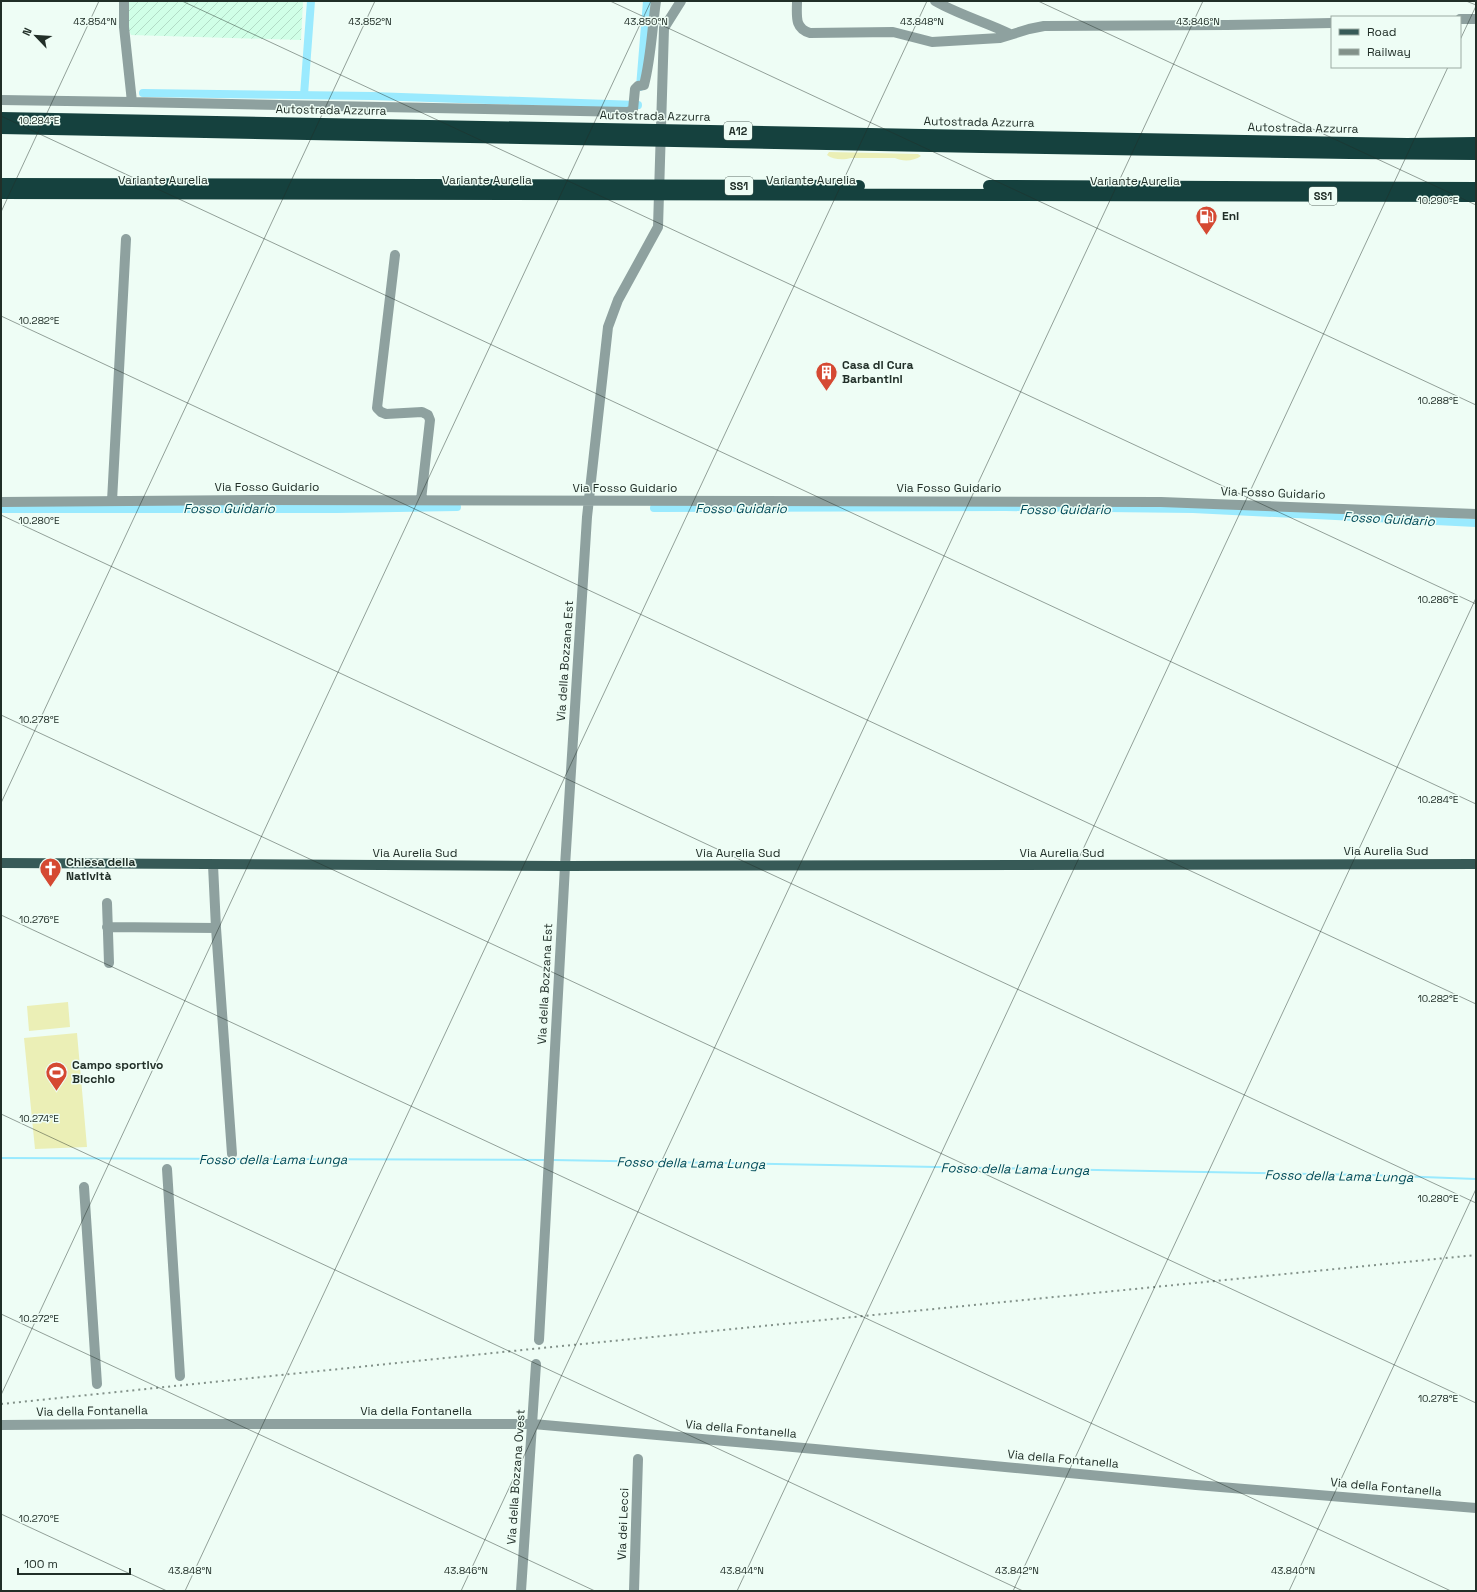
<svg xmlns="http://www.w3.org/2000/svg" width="1477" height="1592" font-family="'Space Grotesk',sans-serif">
  <defs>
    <pattern id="industrial-furrows" width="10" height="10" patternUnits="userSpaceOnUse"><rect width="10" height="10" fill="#d0ffe7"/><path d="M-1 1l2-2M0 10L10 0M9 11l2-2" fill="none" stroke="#b2dbc6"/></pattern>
  </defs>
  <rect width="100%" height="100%" fill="#eefdf5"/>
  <path fill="url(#industrial-furrows)" d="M126,1H303L301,40L131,35L127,26Z"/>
  <path fill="#ebefb6" d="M829,152L918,154L921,156C914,161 903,162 895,158H851C844,160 833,160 827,155Z
    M68,1002L70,1027L29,1031L27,1006Z
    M77,1033L87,1147L35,1149L24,1038Z"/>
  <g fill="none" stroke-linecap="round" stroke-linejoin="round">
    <path stroke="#9aeafe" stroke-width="2" d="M1,1158L545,1160
      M553,1160L1370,1175L1476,1179"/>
    <path stroke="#9aeafe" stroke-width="8" d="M640,87L647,1
      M143,93L372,96L638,105
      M304,95L311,1
      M654,508L1006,507L1193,509L1476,523
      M1,509H337L457,507"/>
    <path stroke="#8ea19f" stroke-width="10" d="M797,1C797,16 794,28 810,33L893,32L932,42L1000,38L1029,29L1044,26L1227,25L1332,23
      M935,1C959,15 986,22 1010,34
      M1460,19H1476
      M1,100L132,102L124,27V1
      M132,102L628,112L633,110L635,89L638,86L644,85C651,58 652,29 656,1
      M395,255L377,408L381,412L386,414L422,412L428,415L430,420L421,500
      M112,501L126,239
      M1,502L261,500L1161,502L1476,514
      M107,903L109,963
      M107,927L216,928L213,865
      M216,928L232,1154
      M167,1169L180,1376
      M84,1187L97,1384
      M539,1340L565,866L587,517L608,327L618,300L658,227L664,28L681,1
      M1,1425L137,1424H533L815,1449L1196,1485L1476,1508
      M521,1591L536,1364
      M634,1591L638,1459"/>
    <path stroke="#375a57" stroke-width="10" d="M1,863L565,866L1476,864"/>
    <path stroke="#15413e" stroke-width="12" d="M1,118L1407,144L1476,143
      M1,128L982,147L1350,153L1476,154
      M1,184L859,186
      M989,186L1476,188
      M1,193L1476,196"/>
    <path stroke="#829189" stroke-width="2" stroke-dasharray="2 4" stroke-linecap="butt" d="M1,1404L532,1349L1476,1255"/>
  </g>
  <path fill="none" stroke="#212f28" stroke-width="1" stroke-opacity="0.45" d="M182,1L1476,604M610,1L1476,405M1038,1L1476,205M1466,1L1476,5M1460,40L1476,6M1,116L1476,804M1,212L99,1M1,316L1476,1004M1,515L1476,1203M1,715L1476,1403M1,803L375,1M1,915L1451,1591M1,1114L1023,1591M1,1314L595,1591M1,1395L651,1M1,1514L167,1591M185,1591L927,1M461,1591L1203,1M737,1591L1448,67M1013,1591L1476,598M1289,1591L1476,1189"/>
  <defs>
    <symbol id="fuel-pin" viewBox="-11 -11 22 30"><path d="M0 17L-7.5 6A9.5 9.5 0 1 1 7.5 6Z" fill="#d54932" stroke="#eefdf5"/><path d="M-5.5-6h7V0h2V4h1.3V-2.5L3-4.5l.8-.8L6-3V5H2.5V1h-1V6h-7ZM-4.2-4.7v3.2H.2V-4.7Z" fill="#fff"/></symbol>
    <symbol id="building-pin" viewBox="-11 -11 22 30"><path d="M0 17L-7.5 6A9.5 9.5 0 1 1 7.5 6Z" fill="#d54932" stroke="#eefdf5"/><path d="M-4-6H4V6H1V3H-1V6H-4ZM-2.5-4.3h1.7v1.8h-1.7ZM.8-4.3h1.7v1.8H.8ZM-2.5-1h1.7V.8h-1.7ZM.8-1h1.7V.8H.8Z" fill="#fff"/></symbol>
    <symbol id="church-pin" viewBox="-11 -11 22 30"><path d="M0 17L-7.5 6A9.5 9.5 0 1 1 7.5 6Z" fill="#d54932" stroke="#eefdf5"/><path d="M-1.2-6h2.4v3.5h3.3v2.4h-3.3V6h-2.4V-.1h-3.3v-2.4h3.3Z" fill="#fff"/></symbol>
    <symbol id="stadium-pin" viewBox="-11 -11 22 30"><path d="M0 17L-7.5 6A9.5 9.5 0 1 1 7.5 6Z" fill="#d54932" stroke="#eefdf5"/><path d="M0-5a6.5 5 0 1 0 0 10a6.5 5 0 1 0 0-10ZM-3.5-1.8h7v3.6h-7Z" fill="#fff"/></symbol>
  </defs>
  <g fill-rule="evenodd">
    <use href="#fuel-pin" x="1194" y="204" width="25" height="34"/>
    <use href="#building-pin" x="814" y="360" width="25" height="34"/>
    <use href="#church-pin" x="38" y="856" width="25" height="34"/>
    <use href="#stadium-pin" x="44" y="1060" width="25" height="34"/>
  </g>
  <g text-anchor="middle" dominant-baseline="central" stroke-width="3" stroke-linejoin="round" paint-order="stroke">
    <g fill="#eefdf5" stroke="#5e6d66" stroke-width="1">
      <rect x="724" y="122" width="28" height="18" rx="3"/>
      <rect x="725" y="177" width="28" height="18" rx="3"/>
      <rect x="1309" y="187" width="28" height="18" rx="3"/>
    </g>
    <g font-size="11" font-weight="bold" fill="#212f28">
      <text x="738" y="131">A12</text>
      <text x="739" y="186">SS1</text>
      <text x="1323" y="196">SS1</text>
    </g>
    <g font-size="12" fill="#212f28" stroke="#eefdf5">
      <text transform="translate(331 110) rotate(1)">Autostrada Azzurra</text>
      <text transform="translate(655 116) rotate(1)">Autostrada Azzurra</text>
      <text transform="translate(979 122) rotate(1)">Autostrada Azzurra</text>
      <text transform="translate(1303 128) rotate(1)">Autostrada Azzurra</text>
      <text x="163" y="180">Variante Aurelia</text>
      <text x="487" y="180">Variante Aurelia</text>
      <text x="811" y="180">Variante Aurelia</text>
      <text x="1135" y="181">Variante Aurelia</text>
      <text x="267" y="487">Via Fosso Guidario</text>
      <text x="625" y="488">Via Fosso Guidario</text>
      <text x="949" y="488">Via Fosso Guidario</text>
      <text transform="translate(1273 493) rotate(2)">Via Fosso Guidario</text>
      <text transform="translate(565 661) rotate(-86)">Via della Bozzana Est</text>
      <text x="1386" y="851">Via Aurelia Sud</text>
      <text x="415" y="853">Via Aurelia Sud</text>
      <text x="738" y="853">Via Aurelia Sud</text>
      <text x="1062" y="853">Via Aurelia Sud</text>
      <text transform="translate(545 984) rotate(-87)">Via della Bozzana Est</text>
      <text transform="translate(92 1411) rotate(-1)">Via della Fontanella</text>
      <text x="416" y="1411">Via della Fontanella</text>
      <text transform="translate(741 1429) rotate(5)">Via della Fontanella</text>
      <text transform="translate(1063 1459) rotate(5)">Via della Fontanella</text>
      <text transform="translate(516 1477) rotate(-86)">Via della Bozzana Ovest</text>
      <text transform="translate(1386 1487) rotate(5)">Via della Fontanella</text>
      <text transform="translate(623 1524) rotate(-88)">Via dei Lecci</text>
    </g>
    <g font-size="12" font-weight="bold" fill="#212f28" stroke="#eefdf5" text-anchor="start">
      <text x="1222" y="216">Eni</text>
      <text x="842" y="365">Casa di Cura<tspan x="842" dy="14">Barbantini</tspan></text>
      <text x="66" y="862">Chiesa della<tspan x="66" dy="14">Natività</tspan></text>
      <text x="72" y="1065">Campo sportivo<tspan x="72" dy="14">Bicchio</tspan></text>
    </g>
    <g font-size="13" font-style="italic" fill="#004b59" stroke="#eefdf5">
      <text x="229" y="508">Fosso Guidario</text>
      <text x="741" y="508">Fosso Guidario</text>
      <text x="1065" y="509">Fosso Guidario</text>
      <text transform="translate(1389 519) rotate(3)">Fosso Guidario</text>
      <text x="273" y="1159">Fosso della Lama Lunga</text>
      <text transform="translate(691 1163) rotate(1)">Fosso della Lama Lunga</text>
      <text transform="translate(1015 1169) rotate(1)">Fosso della Lama Lunga</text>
      <text transform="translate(1339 1176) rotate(1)">Fosso della Lama Lunga</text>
    </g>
  </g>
  <g font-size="10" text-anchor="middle" fill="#212f28" stroke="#eefdf5" stroke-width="3" stroke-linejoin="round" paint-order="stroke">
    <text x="95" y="25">43.854°N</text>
    <text x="370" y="25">43.852°N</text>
    <text x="646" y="25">43.850°N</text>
    <text x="922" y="25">43.848°N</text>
    <text x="1198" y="25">43.846°N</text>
    <text x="39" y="124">10.284°E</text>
    <text x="1438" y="204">10.290°E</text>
    <text x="39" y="324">10.282°E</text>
    <text x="1438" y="404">10.288°E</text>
    <text x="39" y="524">10.280°E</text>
    <text x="1438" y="603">10.286°E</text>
    <text x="39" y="723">10.278°E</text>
    <text x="1438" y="803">10.284°E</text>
    <text x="39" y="923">10.276°E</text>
    <text x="1438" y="1002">10.282°E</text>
    <text x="39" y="1122">10.274°E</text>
    <text x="1438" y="1202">10.280°E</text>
    <text x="39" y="1322">10.272°E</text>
    <text x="1438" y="1402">10.278°E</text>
    <text x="39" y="1522">10.270°E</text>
    <text x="190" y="1574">43.848°N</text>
    <text x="466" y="1574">43.846°N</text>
    <text x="742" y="1574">43.844°N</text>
    <text x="1017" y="1574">43.842°N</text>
    <text x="1293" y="1574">43.840°N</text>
  </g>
  <rect width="1477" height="1592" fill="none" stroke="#212f28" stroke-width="4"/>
  <rect x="1331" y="16" width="130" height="52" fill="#eefdf5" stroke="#9caba3"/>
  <rect x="1339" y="29" width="20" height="6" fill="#375a57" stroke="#9caba3"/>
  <text x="1367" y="36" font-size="12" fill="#212f28">Road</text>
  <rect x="1339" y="49" width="20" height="6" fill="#829189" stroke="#9caba3"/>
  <text x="1367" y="56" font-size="12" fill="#212f28">Railway</text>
  <g transform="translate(36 36) rotate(295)" stroke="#eefdf5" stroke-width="3" paint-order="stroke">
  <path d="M0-3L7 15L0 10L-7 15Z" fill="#212f28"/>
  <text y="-6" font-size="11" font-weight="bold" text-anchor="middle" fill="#212f28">N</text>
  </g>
  <path d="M18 1568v6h112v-6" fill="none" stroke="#212f28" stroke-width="2"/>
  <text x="24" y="1568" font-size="12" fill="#212f28" stroke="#eefdf5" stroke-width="3" paint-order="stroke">100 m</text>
</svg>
